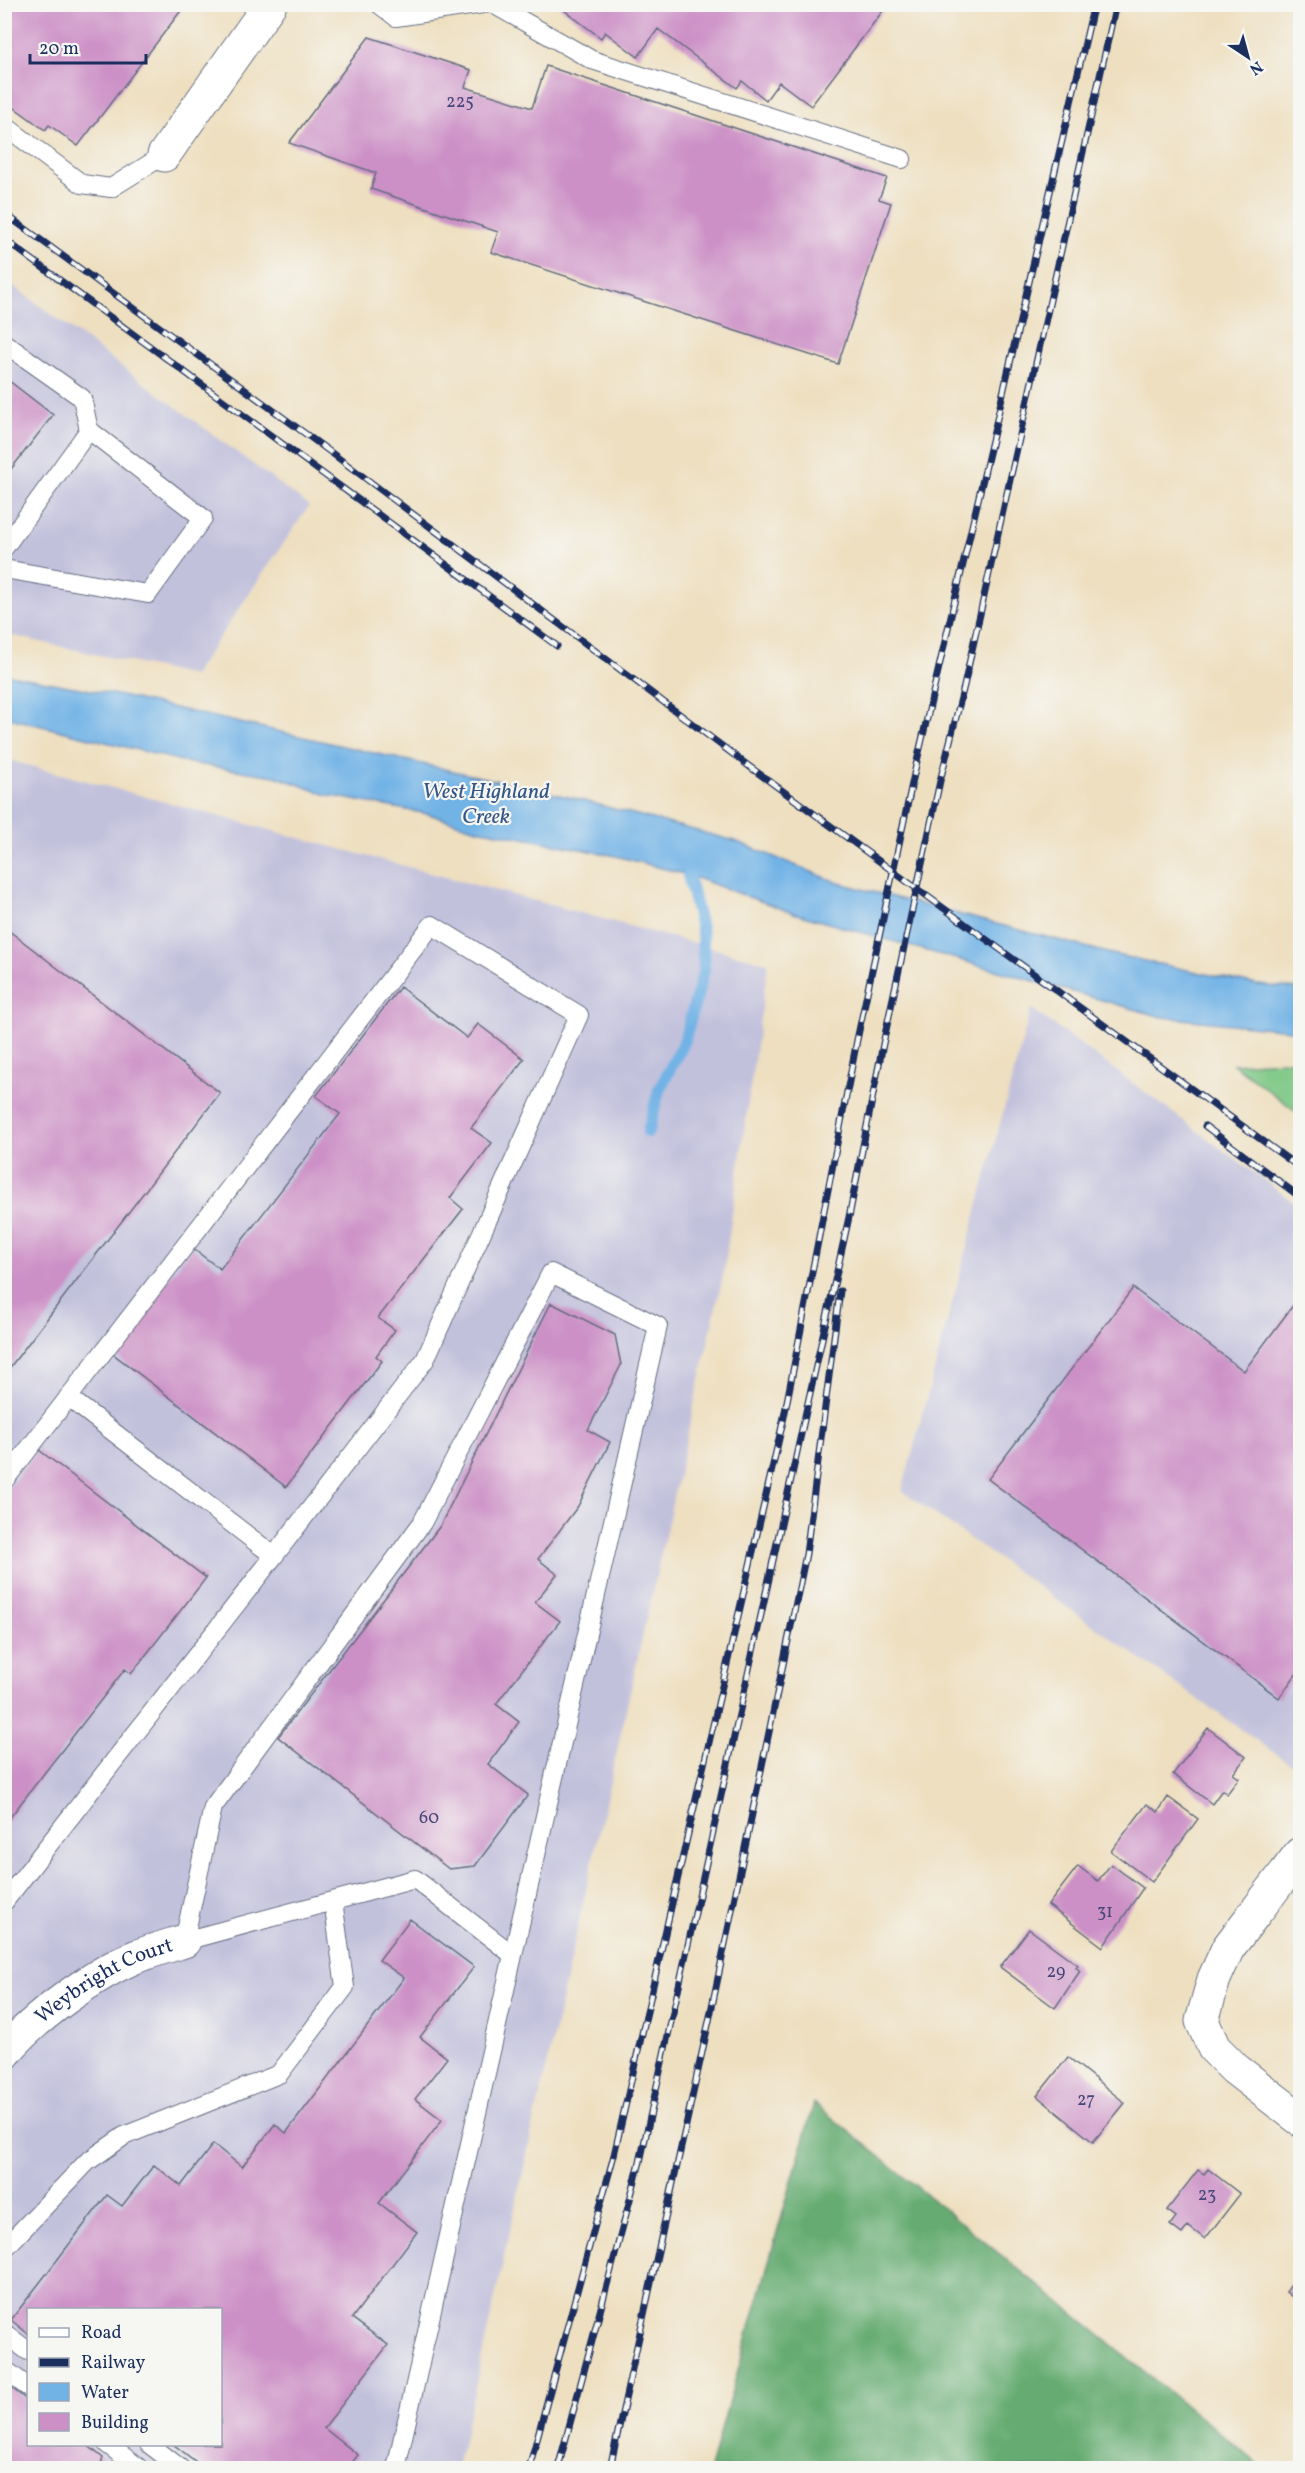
<svg xmlns="http://www.w3.org/2000/svg" width="1305" height="2473" font-family="Vollkorn,serif">
  <rect width="100%" height="100%" fill="#f6f6f2"/>
  <filter id="ink" filterUnits="userSpaceOnUse"><feTurbulence type="fractalNoise" baseFrequency=".0167" numOctaves="2"/><feDisplacementMap in="SourceGraphic" scale="12" xChannelSelector="R" yChannelSelector="G"/><feConvolveMatrix kernelMatrix="1 2 1 2 8 2 1 2 1" color-interpolation-filters="sRGB"/></filter>
  <filter id="wash" filterUnits="userSpaceOnUse"><feTurbulence type="fractalNoise" baseFrequency=".008" numOctaves="4" result="noise"/><feDisplacementMap in="SourceGraphic" scale="24" xChannelSelector="R" yChannelSelector="G"/><feGaussianBlur stdDeviation="1.35" result="paint"/><feColorMatrix in="noise" values="0 0 0 0 0 0 0 0 0 0 0 0 0 0 0 0 0 1.4 0 .05"/><feComposite in="paint" operator="in"/></filter>
  <g filter="url(#wash)">
    <rect width="100%" height="100%" fill="#eedfc0"/>
    <path fill="#c2c1dc" fill-rule="evenodd" d="M4,279L309,506L193,676L5,634Z
      M4,759L768,963L724,1271L457,2468H5ZM28,2310H220V2444H28Z
      M1031,1008L1300,1207V1771L902,1491Z"/>
    <path fill="#7dc784" stroke="#4c7b71" stroke-width="1.5" d="M1300,1060V1114L1233,1064Z"/>
    <path fill="#66ac72" stroke="#406e68" stroke-width="1.5" d="M814,2103L1263,2468H710Z"/>
    <path fill="#72b3e6" stroke="#4671a2" stroke-width="1.5" d="M5,674L117,695L573,798L735,841L839,883L1112,954L1258,985L1300,989V1031L1162,1017L796,914L688,875L616,856L477,829L428,814L327,795L275,776L190,763L5,717Z"/>
    <g fill="none" stroke-linecap="round" stroke-linejoin="round">
      <path stroke="#72b3e6" stroke-width="12" d="M648,1132L659,1090L684,1042L704,970L702,932L688,875"/>
    </g>
    <g id="blocks">
      <path fill="#cc90c6" d="M4,4H186L78,146L49,125L45,130L4,100Z
        M556,4H888L811,106L779,82L766,100L742,81L737,88L658,29L638,57L605,32L601,38Z
        M369,37L471,70L465,87L532,108L546,66L887,178L879,199L891,203L838,364L491,252L498,232L371,189L376,173L289,143Z
        M4,377L53,415L4,478Z
        M4,927L220,1093L4,1375Z
        M400,987L467,1038L478,1024L524,1059L471,1128L492,1143L450,1198L463,1209L378,1318L395,1330L376,1356L382,1361L286,1487L112,1353L192,1248L220,1269L340,1114L316,1096Z
        M1133,1288L1244,1371L1297,1300L1300,1303V1669L1279,1698L988,1479Z
        M551,1303L615,1335L621,1365L588,1430L610,1442L578,1506L538,1559L557,1574L535,1602L560,1621L496,1704L519,1722L488,1764L528,1795L475,1866L449,1869L278,1737L440,1526Z
        M39,1450L206,1578L131,1674L125,1669L4,1825V1494Z
        M1208,1728L1246,1757L1233,1774L1239,1778L1227,1794L1222,1790L1212,1804L1173,1774Z
        M1168,1797L1198,1819L1152,1882L1111,1851L1147,1804L1158,1812Z
        M1111,1864L1143,1888L1103,1947L1048,1905L1078,1866L1098,1881Z
        M410,1919L474,1967L420,2037L447,2058L415,2099L442,2120L379,2203L417,2232L352,2318L388,2345L324,2428L358,2455L348,2468H204L173,2444H220V2310H28V2334L11,2320L107,2195L122,2206L154,2165L181,2186L213,2144L242,2167L275,2124L286,2133L404,1978L379,1960Z
        M1029,1929L1078,1965L1076,1967L1080,1971L1055,2008L1000,1967Z
        M1068,2057L1125,2103L1093,2142L1037,2096Z
        M1208,2169L1240,2194L1205,2239L1188,2226L1182,2234L1170,2225L1176,2217L1167,2210L1198,2170L1204,2174Z
        M1300,2272V2303L1286,2292Z
        M4,2382L28,2401V2444H86L103,2458L100,2468H4Z"/>
    </g>
  </g>
  <g filter="url(#ink)">
    <use href="#blocks" fill-opacity="0" stroke="#656d80" stroke-width="1.5"/>
    <g fill="none" stroke-linecap="round" stroke-linejoin="round">
      <defs>
        <path id="service" d="M379,4L396,17L483,4
          M493,4L592,60L902,159
          M4,125L82,184L111,188L164,155
          M4,343L82,398L89,430L203,518L148,594L4,569
          M4,548L89,430
          M551,1273L658,1326L513,1955L415,1879L184,1941L213,1807L422,1523Z
          M4,1481L432,925L579,1015L425,1360L274,1556L68,1397
          M4,1902L274,1556
          M4,2249L87,2162L124,2136L279,2074L345,1987L333,1901
          M4,2333L28,2351
          M4,2369L28,2387
          M107,2444L139,2468
          M149,2444L180,2468
          M396,2468L513,1955"/>
        <g id="minor">
          <path d="M164,155L270,4"/>
          <path d="M1300,1854L1228,1948L1214,1979L1202,2021L1214,2048L1235,2069L1300,2119"/>
          <path id="s1" d="M4,2054C30,2020 96,1973 135,1957C151,1951 168,1946 184,1941"/>
        </g>
      </defs>
      <use href="#service" stroke="#656d80" stroke-width="20"/>
      <use href="#minor" stroke="#656d80" stroke-width="35"/>
      <use href="#service" stroke="#fff" stroke-width="18"/>
      <use href="#minor" stroke="#fff" stroke-width="33"/>
      <defs>
        <path id="rail" d="M4,213L333,454L750,767L1300,1168
          M4,239L557,646
          M1205,1126L1300,1197
          M529,2468L614,2155L784,1417L857,1040L914,774L1094,4
          M558,2468L640,2162L849,1217L883,1044L940,781L964,686L1116,4
          M610,2468L709,2021L806,1554L840,1291"/>
      </defs>
      <use href="#rail" stroke="#1b2f5e" stroke-width="7"/>
      <use href="#rail" stroke="#f6f6f2" stroke-width="4.5" stroke-dasharray="14" stroke-linecap="butt"/>
    </g>
  </g>
  <g text-anchor="middle" dominant-baseline="central" stroke-width="4.5" stroke-linejoin="round" paint-order="stroke">
    <g font-size="18" fill="#474778">
      <text x="460" y="102">225</text>
      <text x="429" y="1818">60</text>
      <text x="1105" y="1912">31</text>
      <text x="1056" y="1972">29</text>
      <text x="1086" y="2100">27</text>
      <text x="1207" y="2195">23</text>
    </g>
    <g font-size="21" fill="#1b2f5e" stroke="#f6f6f2">
      <text stroke="none"><textPath href="#s1" startOffset="126">Weybright Court</textPath></text>
    </g>
    <g font-size="22" font-style="italic" fill="#355787" stroke="#f6f6f2">
      <text x="486" y="792">West Highland<tspan x="486" dy="25">Creek</tspan></text>
    </g>
  </g>
  <rect width="1305" height="2473" fill="none" stroke="#f6f6f2" stroke-width="24"/>
  <rect x="27" y="2308" width="195" height="138" fill="#f6f6f2" stroke="#9ea6b7" stroke-width="1.5"/>
  <rect x="39" y="2328" width="30" height="9" fill="#ffffff" stroke="#9ea6b7" stroke-width="1.5"/>
  <text x="81" y="2338" font-size="18" fill="#1b2f5e">Road</text>
  <rect x="39" y="2358" width="30" height="9" fill="#1b2f5e" stroke="#9ea6b7" stroke-width="1.5"/>
  <text x="81" y="2368" font-size="18" fill="#1b2f5e">Railway</text>
  <rect x="39" y="2383" width="30" height="18" fill="#72b3e6" stroke="#9ea6b7" stroke-width="1.5"/>
  <text x="81" y="2398" font-size="18" fill="#1b2f5e">Water</text>
  <rect x="39" y="2413" width="30" height="18" fill="#cc90c6" stroke="#9ea6b7" stroke-width="1.5"/>
  <text x="81" y="2428" font-size="18" fill="#1b2f5e">Building</text>
  <g transform="translate(1248 57) rotate(144)" stroke="#f6f6f2" stroke-width="4.5" paint-order="stroke">
  <path d="M0-4.5L10 22L0 15L-10 22Z" fill="#1b2f5e"/>
  <text y="-9" font-size="16" font-weight="bold" text-anchor="middle" fill="#1b2f5e">N</text>
  </g>
  <path d="M30 54v9h116v-9" fill="none" stroke="#1b2f5e" stroke-width="3"/>
  <text x="39" y="54" font-size="18" fill="#1b2f5e" stroke="#f6f6f2" stroke-width="4.5" paint-order="stroke">20 m</text>
</svg>
